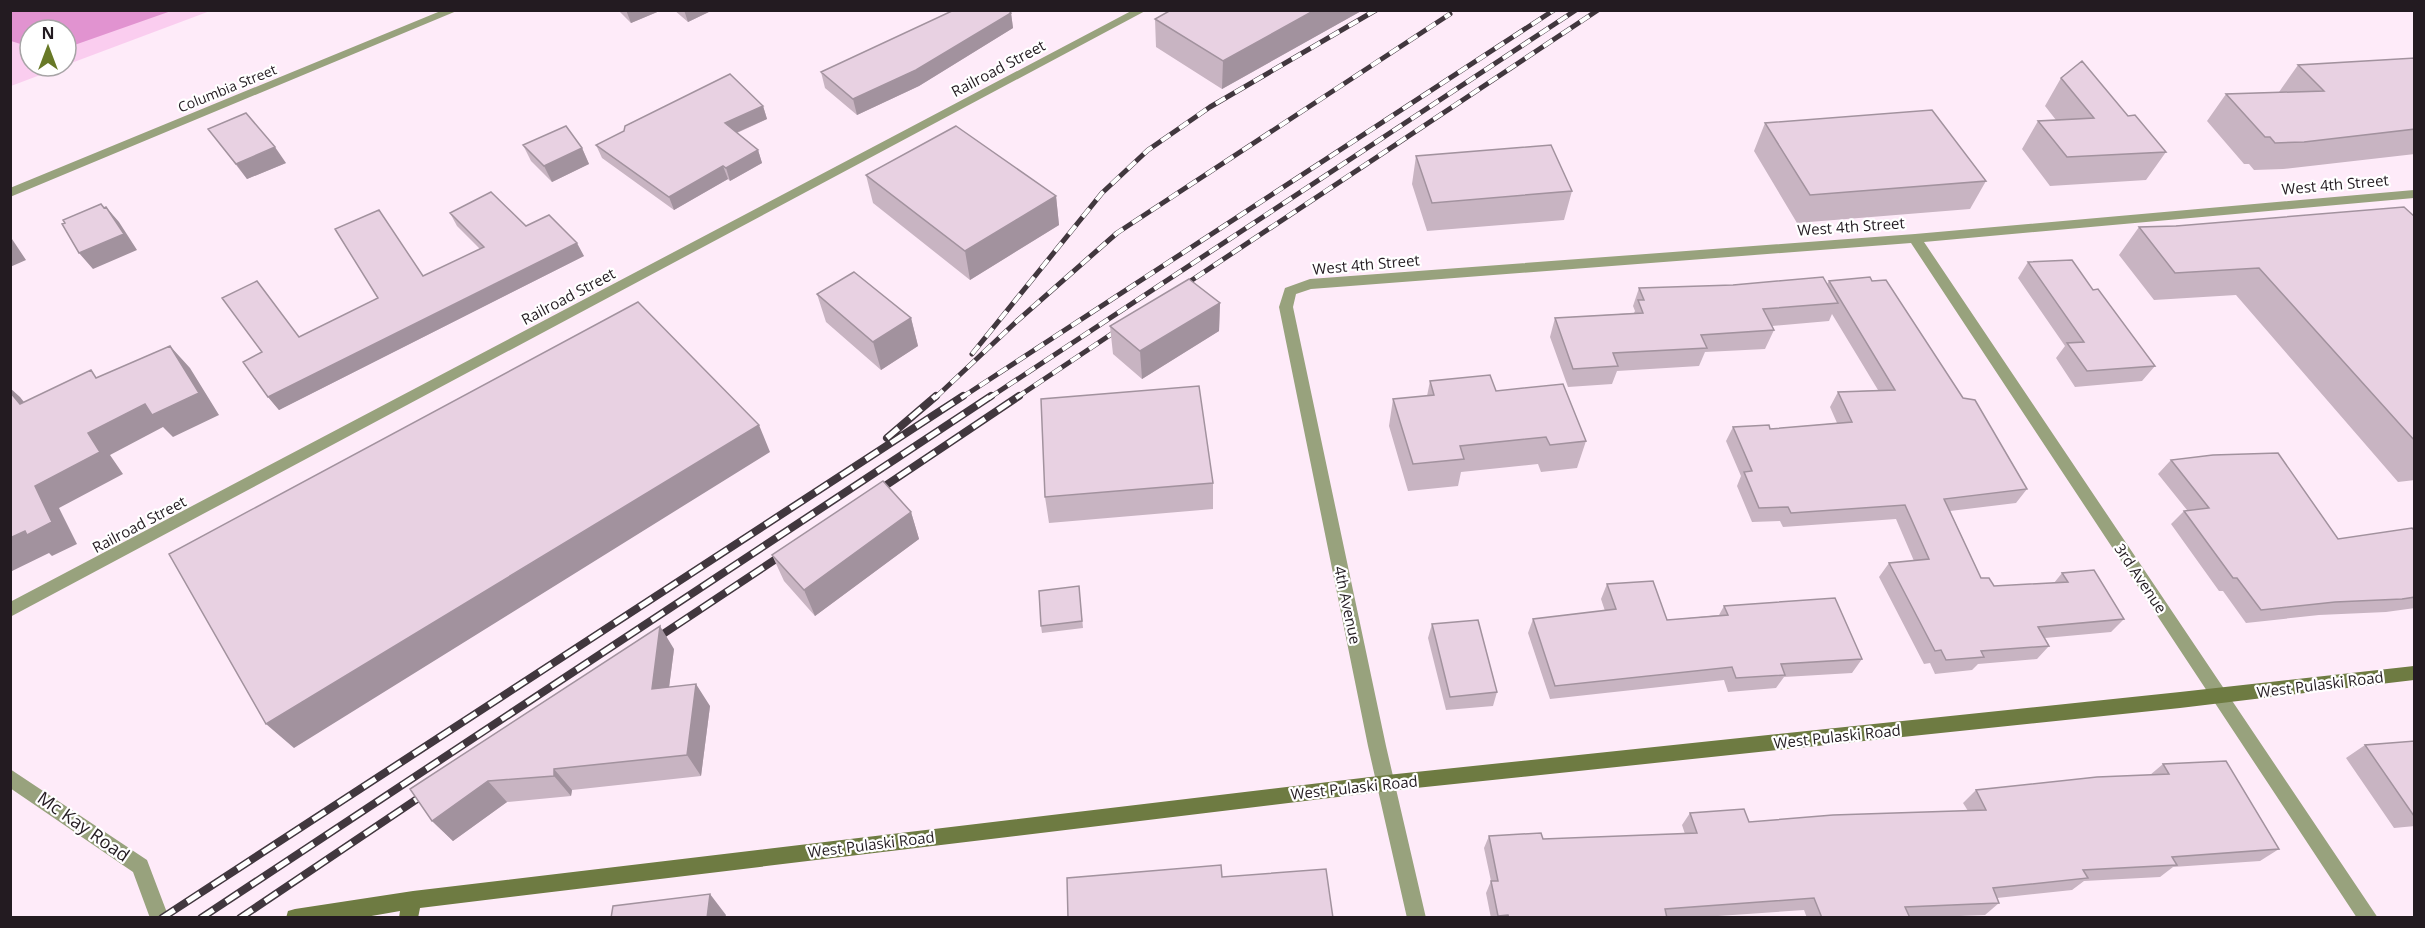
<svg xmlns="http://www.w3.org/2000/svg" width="2425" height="928" font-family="'Open Sans',sans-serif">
  <rect width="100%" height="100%" fill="#feebf9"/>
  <path fill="#facdef" d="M11,11H210L66,65V30H30V66H64L11,86Z"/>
  <path fill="#e193d0" d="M10,11L11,10L171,11L66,48V30H30V47L11,41Z"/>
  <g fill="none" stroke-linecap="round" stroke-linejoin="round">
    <path fill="#98a27d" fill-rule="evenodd" d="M443,10H459L10,197V188Z
      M1133,10H1147L10,617V602Z
      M2414,190V198L1924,242L2378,918H2357L1911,243L1311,289L1296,294L1293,307L1386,746L1426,918H1407L1368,746L1279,307L1285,288L1310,279L1915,234Z
      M10,769L147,860L169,918H150L133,872L10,788Z"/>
    <path fill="#6e7b42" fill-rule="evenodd" d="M2414,666V680L2180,708L1387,791L420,908L418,918H399L400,911L360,918H286L288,911L295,909L413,891L1387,775L2180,692Z"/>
    <defs>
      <path id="rail-far1" d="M1177,290L1598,10
        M972,354L1102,193L1148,150L1210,107L1376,10
        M935,398L1017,321L1117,233L1450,14
        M961,398L1554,10
        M989,398L1576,10
        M1016,398L1125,325"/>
      <path id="rail" d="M887,438L936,396
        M873,494L1019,396
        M651,642L788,551
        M162,918L963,396
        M201,918L991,396
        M240,918L429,791"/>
    </defs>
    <use href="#rail-far1" stroke="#41373e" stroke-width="5"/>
    <use href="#rail" stroke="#41373e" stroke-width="8"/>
    <use href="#rail-far1" stroke="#fff" stroke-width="4" stroke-dasharray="11" stroke-linecap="butt"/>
    <use href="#rail" stroke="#fff" stroke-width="5" stroke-dasharray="15" stroke-linecap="butt"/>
  </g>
  <path fill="#c8b4c2" d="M618,10H662L631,23Z
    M674,10H713L688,22Z
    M1363,10L1222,89L1156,47L1155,19Z
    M1011,13L1013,28L919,86L857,115L825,88L821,72Z
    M2415,58V154L2283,169L2254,170L2249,164H2244L2207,121L2226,94L2279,92L2298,65Z
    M2061,78L2128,116L2166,152L2146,180L2050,186L2022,149L2038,121L2056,120L2045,106Z
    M763,106L767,119L737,133L758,150L762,163L730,181L728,179L674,210L602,158L596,145Z
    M1765,123L1986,181L1970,209L1797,223L1754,151Z
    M208,129L286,163L247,179Z
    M523,145L582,148L589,164L552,182L531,161Z
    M1416,156L1572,191L1564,220L1427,231L1412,184Z
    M866,175L1056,196L1059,225L970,280L873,203Z
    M450,213L526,226L584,256L279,410L268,397L299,337L378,298L480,249L457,226Z
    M2415,217V480L2398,482L2236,295L2154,300L2119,255L2139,227Z
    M2028,262L2093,290L2155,366L2142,381L2075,387L2056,358L2065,346L2018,278Z
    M1829,281H1872L1963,398L2027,489L2016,503L1950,511L1981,578L1994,586L2054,583L2062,573L2124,619L2111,632L2045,638L2049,646L2037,659L1978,664L1972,670L1935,674L1930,663L1924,664L1879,577L1889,563L1914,561L1896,519L1783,527L1780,521L1752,522L1737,486L1741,476L1726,441L1733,427L1770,429L1837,423L1830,407L1838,392L1878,390L1832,314L1829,321L1772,326L1774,330L1765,349L1705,352L1699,366L1617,371L1612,384L1568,387L1550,337L1555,318L1634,313L1635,311L1633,306L1639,288L1827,284Z
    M817,294L911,318L918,346L881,370L826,322Z
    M1220,303L1219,331L1142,379L1113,354L1110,326Z
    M1430,381L1496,391L1586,441L1577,468L1541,472L1538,464L1461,472L1458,486L1408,491L1389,426L1393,399L1427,396Z
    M2171,460L2338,539L2415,531V608L2386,612L2319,615L2246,623L2223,591H2219L2171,524L2184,511L2187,510L2158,474Z
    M1213,483V509L1049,523L1045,497Z
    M911,512L919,539L815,616L784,581L772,555Z
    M1607,584L1667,620L1719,615L1724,606L1862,659L1852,673L1784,677L1776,688L1728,692L1724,680L1550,699L1528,633L1533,619L1605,611L1601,599Z
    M1079,586L1083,628L1042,633L1041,626Z
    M1432,624L1497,692L1493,706L1446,710L1428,638Z
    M674,649L669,687L710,706L701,776L572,790L571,796L507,802L453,841L432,821Z
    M2415,741V826L2394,828L2346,758L2365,745Z
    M2163,764L2279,849L2260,861L2173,867L2160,877L2084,881L2072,890L1997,898L1999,903L1985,915L1910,918H1807L1804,910L1689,918H1491L1486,893L1491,881L1484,848L1489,836L1543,839L1685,834L1682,825L1690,813L1749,822L1968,811L1963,803L1976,790L2150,775Z"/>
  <path fill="#a2929e" d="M626,10H662L631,23Z
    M684,10H713L688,22Z
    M1315,10H1363L1222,89L1223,61Z
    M1011,13L1013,28L919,86L857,115L853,99Z
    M763,106L767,119L729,136L725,123Z
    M275,147L286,163L247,179L236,164Z
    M582,148L589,164L552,182L544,166Z
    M758,150L762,163L730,181L726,168Z
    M723,166L728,179L674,210L669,197Z
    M1056,196L1059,225L970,280L965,251Z
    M106,207L119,222L137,250L93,269L79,253Z
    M10,236L26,260L10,267Z
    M577,243L584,256L279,410L268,397Z
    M1220,303L1219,331L1142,379L1140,351Z
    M911,318L918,346L881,370L873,342Z
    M170,346L190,368L219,415L173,437L163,427L110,455L123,474L59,508L77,544L52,556L49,553L10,572V538L35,486L88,433Z
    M10,388L20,397L43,426L20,404L10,392Z
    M759,425L770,452L294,748L266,724Z
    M911,512L919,539L815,616L804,590Z
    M660,626L674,649L666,711L652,689Z
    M696,684L710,706L701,776L687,755Z
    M554,769L572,790L571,796L554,776Z
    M488,781L507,802L453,841L432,821Z
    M710,894L726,915L725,918H707Z"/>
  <path fill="#e8d1e2" stroke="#a2929e" stroke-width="1.5" d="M954,10H1008L1011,13L916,70L853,99L821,72Z
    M1171,10H1315L1223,61L1155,19Z
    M2415,58V129L2304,142L2275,143L2270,137H2265L2226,94L2324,91L2298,65Z
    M2082,61L2128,116L2135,115L2166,152L2067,157L2038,121L2094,118L2061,78Z
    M730,74L763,106L725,123L758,150L726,168L723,166L669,197L596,145L624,131L625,126Z
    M1932,110L1986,181L1810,195L1765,123Z
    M246,113L275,147L236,164L208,129Z
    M566,126L582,148L544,166L523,145Z
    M956,126L1056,196L965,251L866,175Z
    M1551,145L1572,191L1432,203L1416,156Z
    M491,192L526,226L549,215L577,243L268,397L243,362L262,352L222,298L257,281L299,337L378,298L335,229L379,210L423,276L484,247L450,213Z
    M101,204L104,208L106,207L124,234L79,253L62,224L65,223L63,220Z
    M2404,207L2415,217V441L2259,268L2175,273L2139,227L2176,226Z
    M2072,260L2093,290L2098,289L2155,366L2087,371L2067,343L2084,342L2028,262Z
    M854,272L911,318L873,342L817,294Z
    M1823,277L1838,303L1763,309L1774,330L1701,335L1707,348L1613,353L1618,366L1573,369L1555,318L1643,313L1638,300H1644L1639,288L1733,285Z
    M1870,277L1872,281L1886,280L1963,398L1975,400L2027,489L1944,499L1981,578H1989L1994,586L2068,582L2062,573L2094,570L2124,619L2038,627L2049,646L1981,651L1984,657L1946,660L1941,650L1935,651L1889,563L1929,559L1905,505L1791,513L1788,507L1759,508L1744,472L1752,471L1733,427L1769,425L1770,429L1852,422L1838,392L1895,390L1829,281Z
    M1189,279L1220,303L1140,351L1110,326Z
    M638,302L759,425L266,724L169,554Z
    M170,346L199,393L152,415L145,404L88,433L100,452L35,486L52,522L27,535L25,531L10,538V392L20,404L91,370L96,378Z
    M1490,375L1496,391L1563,384L1586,441L1550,445L1546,437L1460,446L1464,459L1413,464L1393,399L1434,395L1430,381Z
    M1199,386L1213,483L1045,497L1041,399Z
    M2278,453L2338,539L2412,528L2415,531V597L2402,599L2335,602L2261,610L2237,578H2233L2184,511L2209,508L2171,460L2213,455Z
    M883,481L911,512L804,590L772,555Z
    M1653,581L1667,620L1728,615L1724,606L1835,598L1862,659L1781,664L1785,675L1736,678L1732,667L1555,686L1533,619L1616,609L1607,584Z
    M1079,586L1082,621L1041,626L1039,591Z
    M1478,620L1497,692L1450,697L1432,624Z
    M660,626L652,689L696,684L687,755L554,769V776L488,781L432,821L410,789Z
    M2415,741V816H2414L2365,745Z
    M2226,761L2279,849L2172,857L2177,865L2083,870L2088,878L1993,888L1999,903L1905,907L1910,918H1822L1814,898L1665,909L1667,918H1509L1508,915L1498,916L1491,881H1498L1489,836L1541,833L1543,839L1697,833L1690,813L1744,809L1749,822L1833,815L1986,810L1976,790L2097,777L2169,774L2163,764Z
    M1221,865L1222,877L1326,869L1333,918H1068L1067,878Z
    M710,894L707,918H611L613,906Z"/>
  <g text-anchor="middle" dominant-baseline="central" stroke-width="4.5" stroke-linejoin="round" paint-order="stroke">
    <g font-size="14" fill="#231b21" stroke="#fff">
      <text transform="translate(227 88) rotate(-22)">Columbia Street</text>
    </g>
    <g font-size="15" fill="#231b21" stroke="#fff">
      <text transform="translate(998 68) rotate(-28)">Railroad Street</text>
      <text transform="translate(2335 184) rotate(-5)">West 4th Street</text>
      <text transform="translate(1851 226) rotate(-4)">West 4th Street</text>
      <text transform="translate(1366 264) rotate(-5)">West 4th Street</text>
      <text transform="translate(568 296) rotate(-28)">Railroad Street</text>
      <text transform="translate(139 524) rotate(-28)">Railroad Street</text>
      <text transform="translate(2141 578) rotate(56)">3rd Avenue</text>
      <text transform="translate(1348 605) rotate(78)">4th Avenue</text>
      <text transform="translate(2320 684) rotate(-7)">West Pulaski Road</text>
      <text transform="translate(1837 736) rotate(-6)">West Pulaski Road</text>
      <text transform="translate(1354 787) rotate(-6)">West Pulaski Road</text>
      <text transform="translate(871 844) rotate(-7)">West Pulaski Road</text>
    </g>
    <g font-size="18" fill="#231b21" stroke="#fff">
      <text transform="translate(84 826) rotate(35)">Mc Kay Road</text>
    </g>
  </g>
  <rect width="2425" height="928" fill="none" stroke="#231b21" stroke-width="24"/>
  <g transform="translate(48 48)"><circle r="28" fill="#ffffff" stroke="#a7a4a6" stroke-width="1.5"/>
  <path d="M0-4.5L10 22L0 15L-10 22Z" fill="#687927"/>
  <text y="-9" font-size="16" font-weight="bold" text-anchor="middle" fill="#231b21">N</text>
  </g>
</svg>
